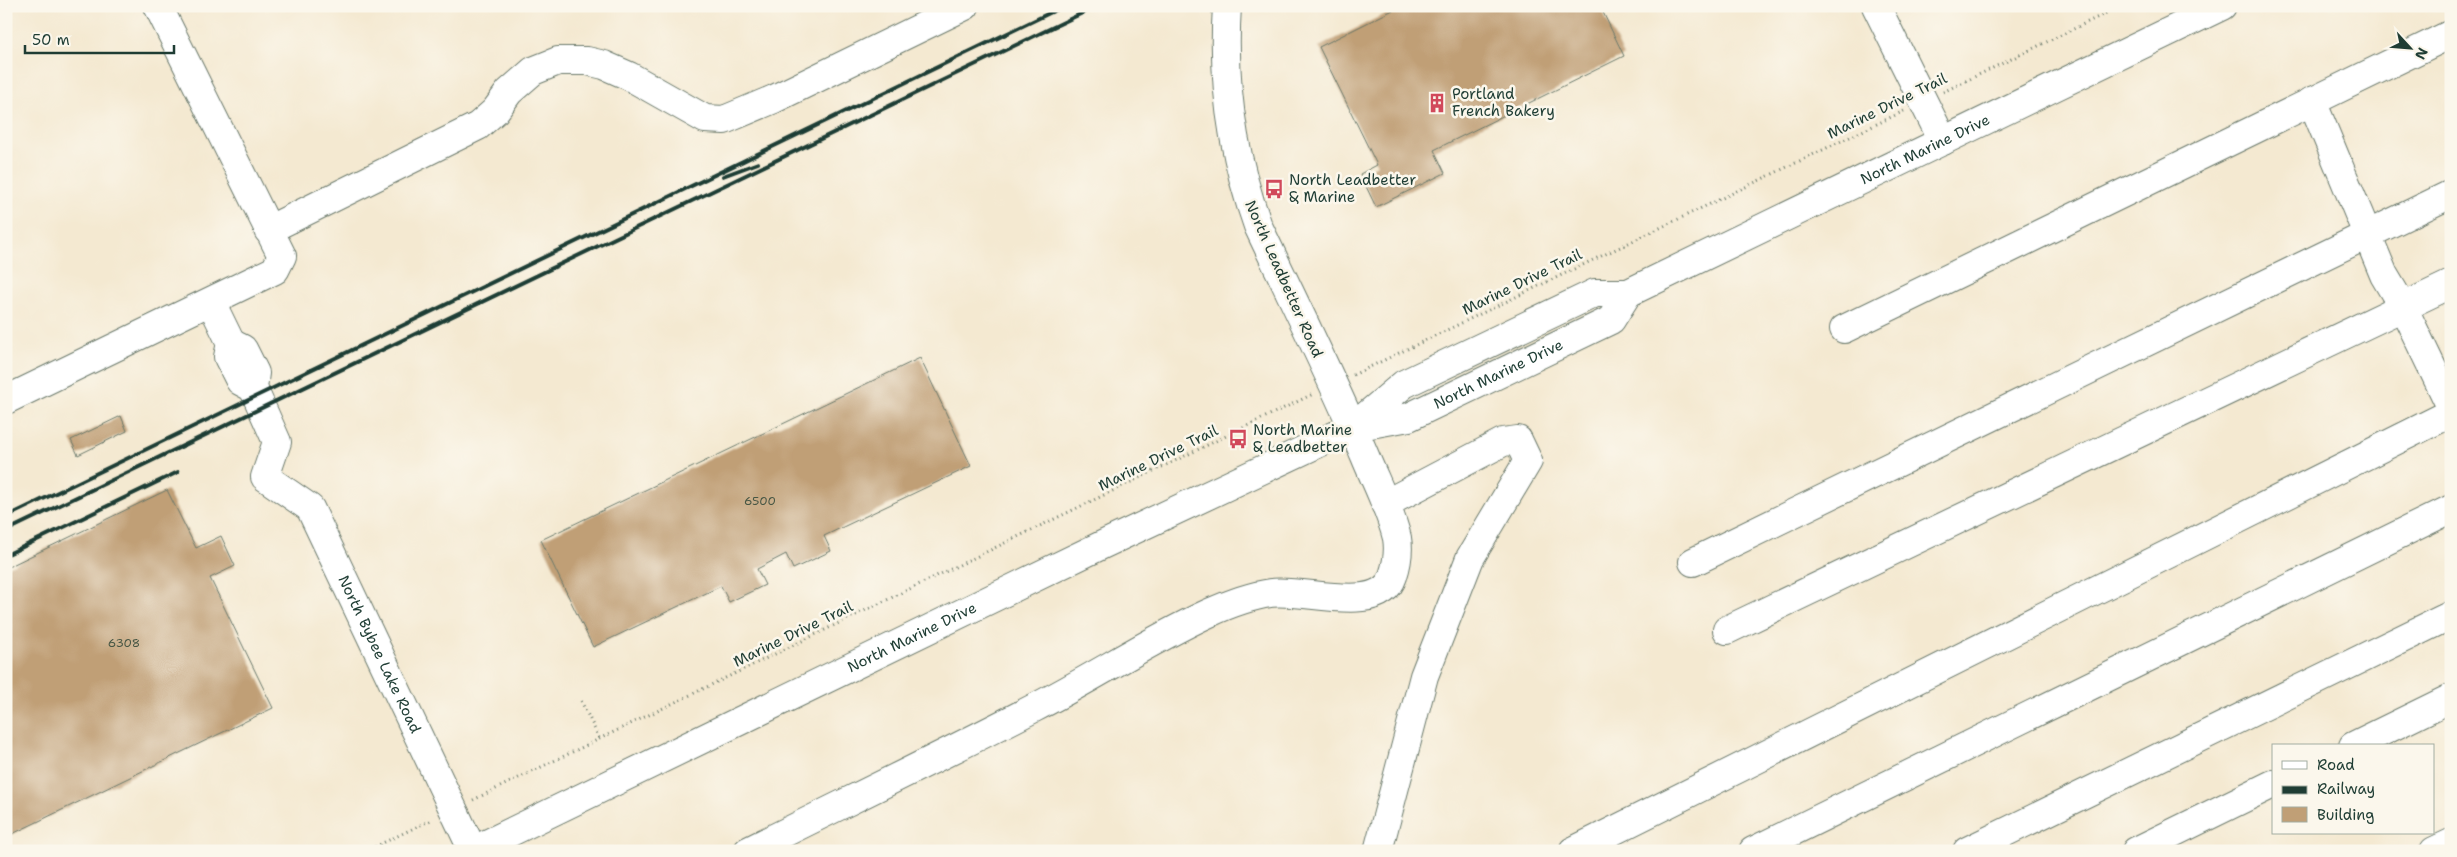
<svg xmlns="http://www.w3.org/2000/svg" width="2457" height="857" font-family="'Shantell Sans',sans-serif">
  <rect width="100%" height="100%" fill="#fbf7ec"/>
  <filter id="ink" filterUnits="userSpaceOnUse"><feTurbulence type="fractalNoise" baseFrequency=".02" numOctaves="2"/><feDisplacementMap in="SourceGraphic" scale="10" xChannelSelector="R" yChannelSelector="G"/><feConvolveMatrix kernelMatrix="1 2 1 2 8 2 1 2 1" color-interpolation-filters="sRGB"/></filter>
  <filter id="wash" filterUnits="userSpaceOnUse"><feTurbulence type="fractalNoise" baseFrequency=".0096" numOctaves="4" result="noise"/><feDisplacementMap in="SourceGraphic" scale="20" xChannelSelector="R" yChannelSelector="G"/><feGaussianBlur stdDeviation="1.12" result="paint"/><feColorMatrix in="noise" values="0 0 0 0 0 0 0 0 0 0 0 0 0 0 0 0 0 1.4 0 .05"/><feComposite in="paint" operator="in"/></filter>
  <g filter="url(#wash)">
    <rect width="100%" height="100%" fill="#f4e9d1"/>
    <g id="blocks">
      <path fill="#c09f76" d="M1401,6H1600L1624,56L1434,150L1445,173L1376,207L1360,174L1377,165L1319,47Z
        M920,358L971,466L824,536L831,551L793,569L786,554L757,569L765,585L729,602L721,586L593,647L541,540Z
        M121,416L127,431L78,455L71,440Z
        M167,490L196,548L221,536L235,566L210,578L273,708L6,837V568Z"/>
    </g>
  </g>
  <g filter="url(#ink)">
    <use href="#blocks" fill-opacity="0" stroke="#6a796b" stroke-width="1"/>
    <g fill="none" stroke-linecap="round" stroke-linejoin="round">
      <defs>
        <g id="minor">
          <path d="M1876,6L1943,141"/>
          <path d="M2312,101L2384,275L2403,307L2451,407"/>
          <path d="M268,230L478,126L495,111L509,92L533,71L558,61H587L604,65L629,76L705,119L724,120L774,99L965,6"/>
          <path d="M211,302L231,343"/>
          <path d="M1844,329L2451,34"/>
          <path id="s1" d="M253,388L240,381L228,357L231,343L243,349L255,373L253,388L277,442L265,477L310,508L473,851"/>
          <path d="M6,400L275,270L282,256L158,6"/>
          <path d="M1693,562L2451,194"/>
          <path d="M1727,630L2451,284"/>
          <path d="M2353,746L2451,698"/>
          <path d="M748,851C844,803 940,757 1034,708C1093,678 1148,641 1209,613C1229,604 1250,596 1271,593C1304,588 1380,616 1393,576C1397,564 1399,550 1397,538C1390,509 1376,483 1365,456C1332,378 1294,302 1258,226C1233,156 1222,81 1227,6"/>
          <path d="M1378,851L1424,676L1470,558L1528,461L1518,440L1503,442L1385,504"/>
          <path d="M1573,851L2451,413"/>
          <path d="M1753,851L2451,509"/>
          <path d="M1967,851L2451,615"/>
          <path d="M2136,851L2273,784"/>
          <path d="M2434,851L2451,843"/>
        </g>
        <g id="major">
          <path id="s2" d="M1354,427L1409,417L1611,320L1628,293"/>
          <path id="s3" d="M472,851L1102,545L1353,427L1404,384L1595,293H1628L2222,6"/>
        </g>
      </defs>
      <use href="#minor" stroke="#6a796b" stroke-width="30"/>
      <use href="#major" stroke="#6a796b" stroke-width="30"/>
      <path stroke="#6a796b" stroke-width="3" stroke-dasharray="1 4" stroke-linecap="butt" d="M1943,92L2121,6
        M1353,375L1904,111
        M581,701L600,740
        M473,800L1313,394
        M366,851L433,819"/>
      <use href="#minor" stroke="#fff" stroke-width="28"/>
      <use href="#major" stroke="#fff" stroke-width="28"/>
      <path stroke="#1f3d34" stroke-width="4" d="M723,176L758,163
        M6,517L1064,6
        M6,531L1097,6
        M6,555L178,472"/>
    </g>
  </g>
  <defs>
    <symbol id="building-bare" viewBox="-9 -9 18 18"><path d="M-4-6H4V6H1V3H-1V6H-4ZM-2.5-4.3h1.7v1.8h-1.7ZM.8-4.3h1.7v1.8H.8ZM-2.5-1h1.7V.8h-1.7ZM.8-1h1.7V.8H.8Z" fill="#d1495b" stroke="#fbf7ec" stroke-width="2.5" paint-order="stroke"/></symbol>
    <symbol id="bus-bare" viewBox="-9 -9 18 18"><path d="M-5-6H5V4H4V6H2V4H-2V6H-4V4H-5ZM-3.5-4V0h7V-4ZM-3.5 1.2v1.5H-2V1.2ZM2 1.2v1.5H3.5V1.2Z" fill="#d1495b" stroke="#fbf7ec" stroke-width="2.5" paint-order="stroke"/></symbol>
  </defs>
  <g fill-rule="evenodd">
    <use href="#building-bare" x="1423" y="89" width="28" height="28"/>
    <use href="#bus-bare" x="1260" y="175" width="28" height="28"/>
    <use href="#bus-bare" x="1224" y="425" width="28" height="28"/>
  </g>
  <g text-anchor="middle" dominant-baseline="central" stroke-width="5" stroke-linejoin="round" paint-order="stroke">
    <g font-size="12" fill="#475644">
      <text x="760" y="501">6500</text>
      <text x="124" y="643">6308</text>
    </g>
    <g font-size="15" fill="#1f3d34" stroke="#fbf7ec" text-anchor="start">
      <text x="1452" y="94">Portland<tspan x="1452" dy="17">French Bakery</tspan></text>
      <text x="1289" y="180">North Leadbetter<tspan x="1289" dy="17">&amp; Marine</tspan></text>
      <text x="1253" y="430">North Marine<tspan x="1253" dy="17">&amp; Leadbetter</tspan></text>
    </g>
    <g font-size="15" fill="#1f3d34" stroke="#fbf7ec">
      <text transform="translate(1887 106) rotate(-26)">Marine Drive Trail</text>
      <text stroke="none"><textPath href="#s3" startOffset="1619">North Marine Drive</textPath></text>
      <text transform="translate(1284 279) rotate(66)">North Leadbetter Road</text>
      <text transform="translate(1522 282) rotate(-26)">Marine Drive Trail</text>
      <text stroke="none"><textPath href="#s2" startOffset="155">North Marine Drive</textPath></text>
      <text transform="translate(1158 458) rotate(-26)">Marine Drive Trail</text>
      <text transform="translate(793 634) rotate(-26)">Marine Drive Trail</text>
      <text stroke="none"><textPath href="#s3" startOffset="489">North Marine Drive</textPath></text>
      <text stroke="none"><textPath href="#s1" startOffset="424">North Bybee Lake Road</textPath></text>
    </g>
  </g>
  <rect width="2457" height="857" fill="none" stroke="#fbf7ec" stroke-width="25"/>
  <rect x="2272" y="744" width="162" height="90" fill="#fbf7ec" stroke="#a3ada2"/>
  <rect x="2282" y="761" width="25" height="8" fill="#ffffff" stroke="#a3ada2"/>
  <text x="2317" y="770" font-size="15" fill="#1f3d34">Road</text>
  <rect x="2282" y="786" width="25" height="8" fill="#1f3d34" stroke="#a3ada2"/>
  <text x="2317" y="794" font-size="15" fill="#1f3d34">Railway</text>
  <rect x="2282" y="807" width="25" height="15" fill="#c09f76" stroke="#a3ada2"/>
  <text x="2317" y="820" font-size="15" fill="#1f3d34">Building</text>
  <g transform="translate(2410 48) rotate(116)" stroke="#fbf7ec" stroke-width="4" paint-order="stroke">
  <path d="M0-4L9 19L0 12L-9 19Z" fill="#1f3d34"/>
  <text y="-8" font-size="14" font-weight="bold" text-anchor="middle" fill="#1f3d34">N</text>
  </g>
  <path d="M25 45v8h149v-8" fill="none" stroke="#1f3d34" stroke-width="2.5"/>
  <text x="32" y="45" font-size="15" fill="#1f3d34" stroke="#fbf7ec" stroke-width="4" paint-order="stroke">50 m</text>
</svg>
